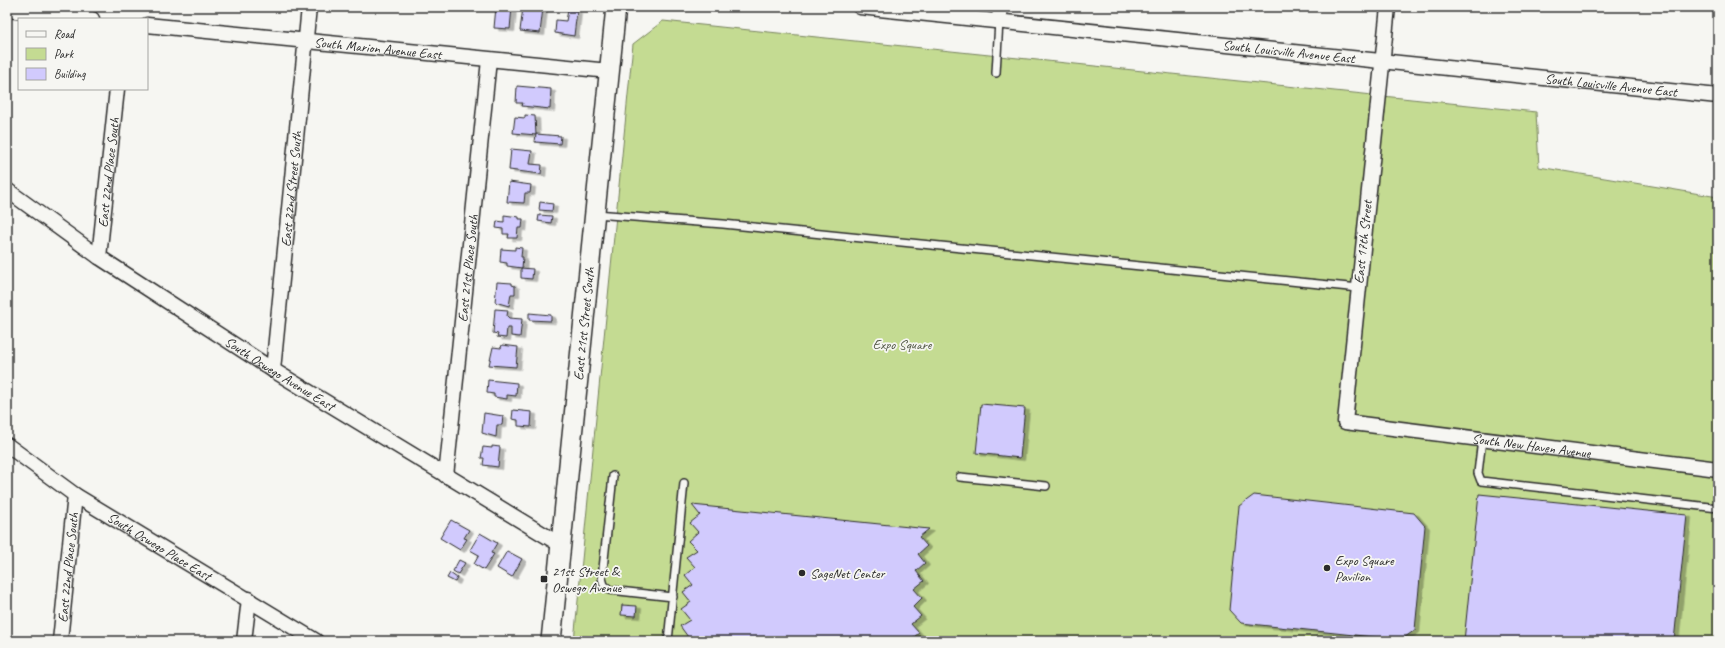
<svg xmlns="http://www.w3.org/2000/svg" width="1725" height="648" font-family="Caveat,sans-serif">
  <defs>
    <filter id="shadow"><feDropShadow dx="4.5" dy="2.5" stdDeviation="0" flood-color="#0004"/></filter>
  </defs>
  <rect width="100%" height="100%" fill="#f6f6f2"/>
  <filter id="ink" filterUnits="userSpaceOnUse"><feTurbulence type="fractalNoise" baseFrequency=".025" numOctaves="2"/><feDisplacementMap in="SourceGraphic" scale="8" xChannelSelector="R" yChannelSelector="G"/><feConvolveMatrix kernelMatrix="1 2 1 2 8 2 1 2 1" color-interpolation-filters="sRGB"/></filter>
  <g filter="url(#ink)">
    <path fill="#c4db92" stroke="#78835e" d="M663,21L1536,112L1539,167L1718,197V641H574L633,44Z"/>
    <path fill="#d1cafd" stroke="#2b2b2b" filter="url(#shadow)" d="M496,7H512L510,29L494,28Z
      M523,7L543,8L540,33L520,31Z
      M568,10L577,11L574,36L555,33L556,20L566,21Z
      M517,86L551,89L550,109L522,106L523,103H516Z
      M525,115L535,116L536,135L513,133L515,117L525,118Z
      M536,134L561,136L560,144L535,142Z
      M511,149L532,151L530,164L542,165L541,174L509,170Z
      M509,182L531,185L530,193H525L524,203L507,202Z
      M540,202L553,204L552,211L539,210Z
      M504,215L519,217V219H523L522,228H518L517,238H508L509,234H503V229L496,228L497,221L504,222Z
      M539,215L552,216L551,223L538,221Z
      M515,247L522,248L521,257H523L522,268L507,266V263L500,262L501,249L515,250Z
      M521,268L533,269L532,279L521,278Z
      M497,282L512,283V285L515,286V294H511L509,306L495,302Z
      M495,309L508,310L507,316L509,318L522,319L520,337L511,336V328H507L506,338L497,337L498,334L493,333Z
      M529,313L551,315V321L529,320Z
      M502,345L518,347L516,367L489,365L493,347L501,348Z
      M488,380L517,383L516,396L507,395V399L494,397V394L487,393Z
      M981,404L1025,408L1020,458L976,453Z
      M513,410L532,412L531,427L518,426V420L512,419Z
      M484,413L503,416L502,425H497L496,437L482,433Z
      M492,446L500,447L498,467L483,465L484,458H481L483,447L492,448Z
      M1479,494L1687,515L1674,641H1464Z
      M1254,495L1414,513L1425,526L1415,630L1401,640L1241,623L1229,610L1239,506Z
      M692,505L929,529L919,537L927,546L918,554L925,563L916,571L924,581L914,589L922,598L913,607L921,616L911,624L919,633L909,641H683L688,637L680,626L690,620L681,609L691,602L683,592L693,585L685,575L695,567L686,557L697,550L688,541L698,532L690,523L700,515Z
      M451,520L469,530L464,538L467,539L460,550L440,538Z
      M480,533L497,543L491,553L494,554L484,570L474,564L479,555L470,550Z
      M507,551L522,559L512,577L497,568Z
      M459,560L465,563L458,574L453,571Z
      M450,573L457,578L455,582L447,578Z
      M622,605L637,606L636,616L621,615Z"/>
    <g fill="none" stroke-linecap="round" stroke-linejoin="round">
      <defs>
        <path id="service" d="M996,73L999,21
          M596,214L723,224L1359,288
          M1482,439L1478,473L1481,481L1718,508
          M613,476L602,578L604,585L610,590L673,597
          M960,477L1046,486
          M668,641L684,483"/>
        <g id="minor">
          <path id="s1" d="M860,7L1718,96"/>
          <path id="s2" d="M1388,7L1345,422L1718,469"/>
          <path d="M7,10L92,19"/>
          <path d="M999,21L1000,7"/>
          <path id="s3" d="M147,25L609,71"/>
          <path id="s4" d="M7,190L99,257L273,370L561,545"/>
          <path id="s5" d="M99,257L117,89"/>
          <path id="s6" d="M273,370L309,7"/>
          <path id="s7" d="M7,445L75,495L316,641"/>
          <path id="s8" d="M446,476L489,60"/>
          <path id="s9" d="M60,641L75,495"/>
          <path d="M244,641L249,599"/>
        </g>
        <g id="secondary">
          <path id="s10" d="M551,641L616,7"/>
        </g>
      </defs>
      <use href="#service" stroke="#2b2b2b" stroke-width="10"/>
      <use href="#minor" stroke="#2b2b2b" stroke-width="17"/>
      <use href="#secondary" stroke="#2b2b2b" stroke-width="22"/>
      <use href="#service" stroke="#f6f6f2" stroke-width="7"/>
      <use href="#minor" stroke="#f6f6f2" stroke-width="14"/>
      <use href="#secondary" stroke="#f6f6f2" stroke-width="19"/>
    </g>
  </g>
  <g fill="#2b2b2b" stroke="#f6f6f2" stroke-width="1.5">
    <circle cx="1327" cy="568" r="4"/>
    <circle cx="802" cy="573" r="4"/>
    <rect x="540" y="575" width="8" height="8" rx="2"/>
  </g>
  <g text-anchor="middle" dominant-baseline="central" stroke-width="3.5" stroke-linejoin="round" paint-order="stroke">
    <g font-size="14" fill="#2b2b2b" stroke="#f6f6f2">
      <text stroke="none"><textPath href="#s3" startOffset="232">South Marion Avenue East</textPath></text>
      <text stroke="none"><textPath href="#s1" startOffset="431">South Louisville Avenue East</textPath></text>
      <text stroke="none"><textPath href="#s1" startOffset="755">South Louisville Avenue East</textPath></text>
      <text stroke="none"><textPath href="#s5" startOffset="85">East 22nd Place South</textPath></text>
      <text stroke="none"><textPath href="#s6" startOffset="182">East 22nd Street South</textPath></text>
      <text transform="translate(1363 242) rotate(-84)">East 17th Street</text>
      <text stroke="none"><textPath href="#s8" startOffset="209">East 21st Place South</textPath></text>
      <text stroke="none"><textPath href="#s10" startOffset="319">East 21st Street South</textPath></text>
      <text stroke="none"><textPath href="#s4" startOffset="329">South Oswego Avenue East</textPath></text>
      <text stroke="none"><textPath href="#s2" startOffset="605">South New Haven Avenue</textPath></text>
      <text stroke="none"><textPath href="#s7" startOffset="183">South Oswego Place East</textPath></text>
      <text stroke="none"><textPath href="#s9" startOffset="74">East 22nd Place South</textPath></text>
    </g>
    <g font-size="14" fill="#515745" stroke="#f6f6f2">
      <text x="902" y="344">Expo Square</text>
    </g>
    <g font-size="14" fill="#2b2b2b" stroke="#f6f6f2" text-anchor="start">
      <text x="1335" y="560">Expo Square<tspan x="1335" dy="16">Pavilion</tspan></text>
      <text x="552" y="571">21st Street &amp;<tspan x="552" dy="16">Oswego Avenue</tspan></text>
      <text x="810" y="573">SageNet Center</text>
    </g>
  </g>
  <rect width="1725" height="648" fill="none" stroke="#f6f6f2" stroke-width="24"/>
  <rect x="12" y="12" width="1701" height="624" fill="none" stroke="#2b2b2b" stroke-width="1.5" filter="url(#ink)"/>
  <rect x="18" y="18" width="130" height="72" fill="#f6f6f2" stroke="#a5a5a2"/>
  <rect x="26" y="31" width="20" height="6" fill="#f6f6f2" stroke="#a5a5a2"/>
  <text x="54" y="38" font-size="12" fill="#2b2b2b">Road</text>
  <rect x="26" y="48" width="20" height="12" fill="#c4db92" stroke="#a5a5a2"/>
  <text x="54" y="58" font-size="12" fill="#2b2b2b">Park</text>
  <rect x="26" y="68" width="20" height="12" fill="#d1cafd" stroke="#a5a5a2"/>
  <text x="54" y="78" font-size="12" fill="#2b2b2b">Building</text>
</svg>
